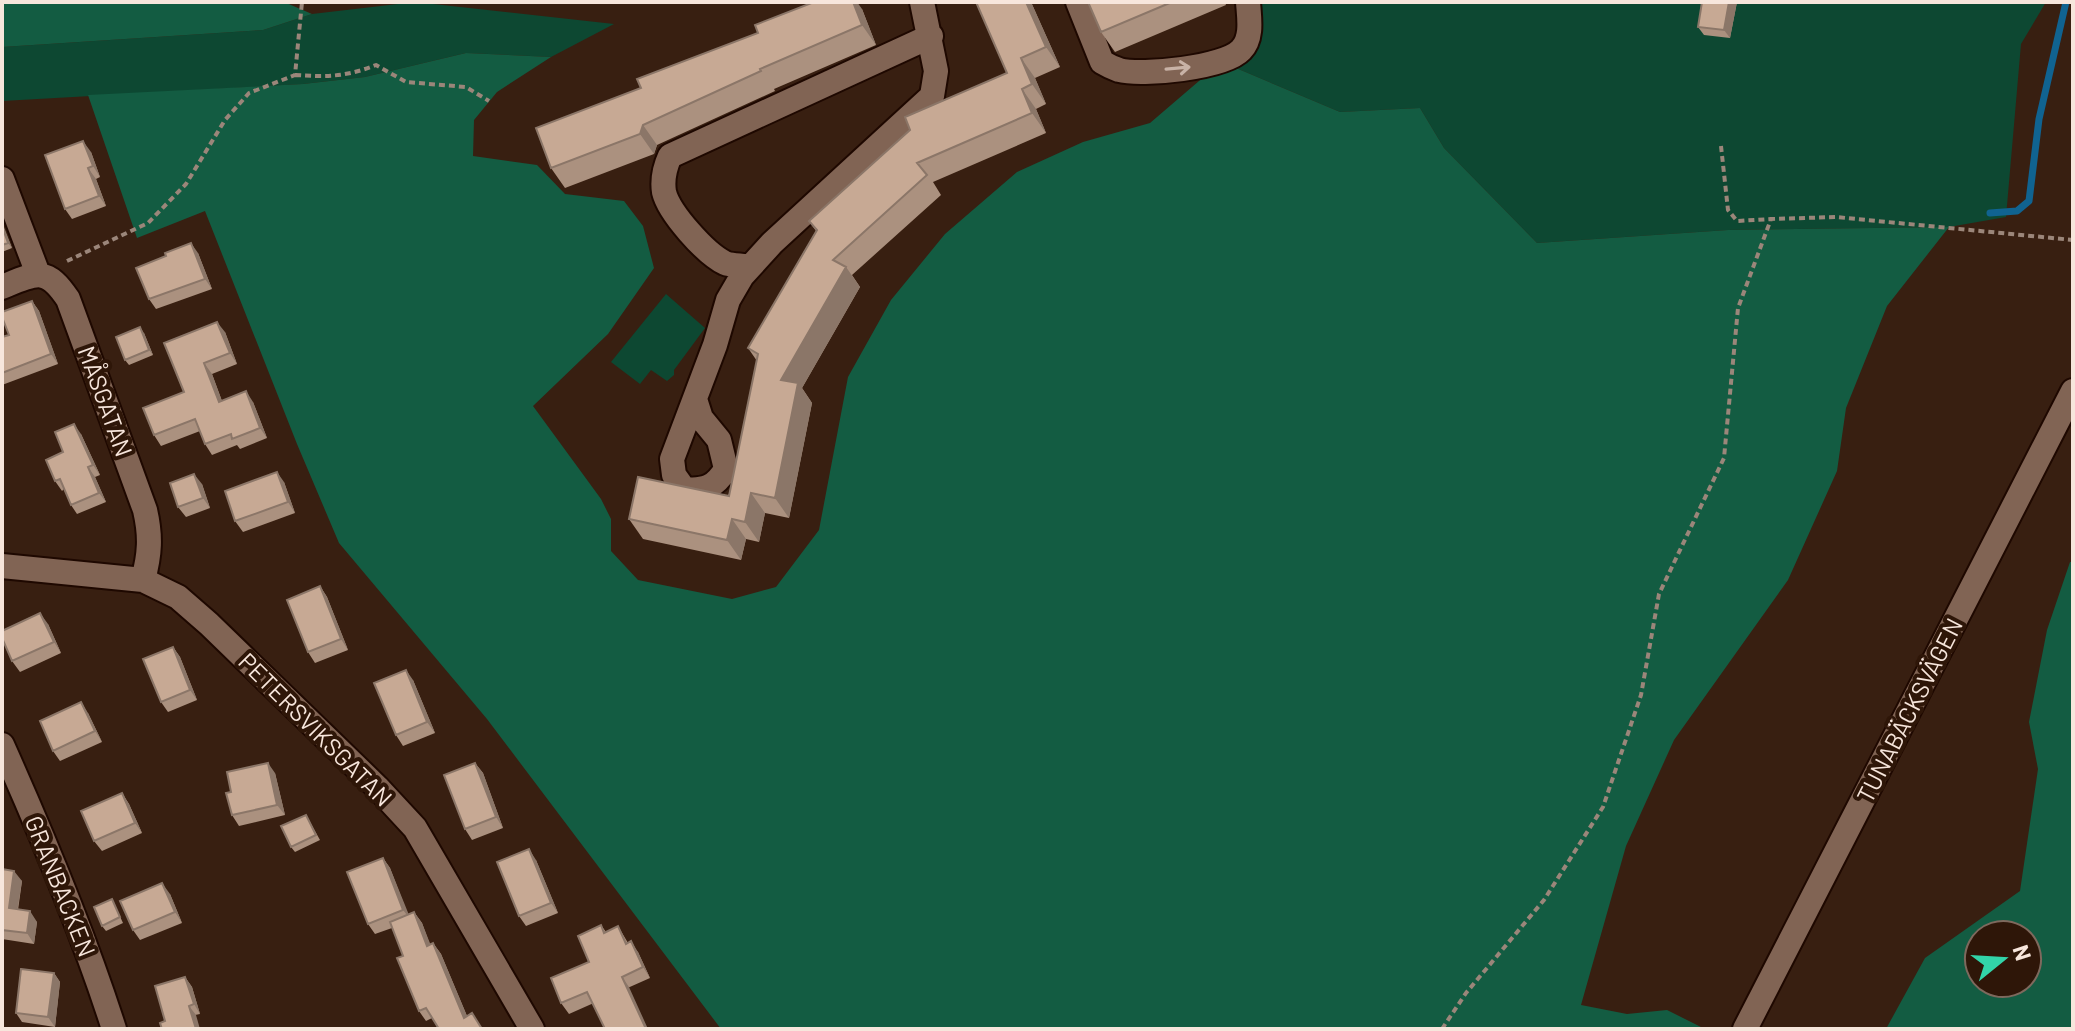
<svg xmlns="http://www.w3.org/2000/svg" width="2075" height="1031" font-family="Barlow,sans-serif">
  <rect width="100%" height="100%" fill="#381f11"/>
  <path fill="#0d4832" d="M415,2L614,24L551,57L466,53L365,77L303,84L2,101V47L263,30L312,14Z
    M1257,2H2046L2021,44L2006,217L1949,227L1728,230L1537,243L1444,148L1420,108L1340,112L1236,68C1263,46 1267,35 1257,2Z
    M666,294L705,328L674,370V375L667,381L651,370L640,384L611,362Z"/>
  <path fill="#135c42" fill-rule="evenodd" d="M2,2H284L312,14L263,30L2,47Z
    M466,53L551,57L497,92L474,120L473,156L537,165L565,194L624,201L643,226L654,268L608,334L533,406L601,499L611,519V551L638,580L732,599L776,587L819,530L848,377L891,300L945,234L1017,172L1083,142L1150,123L1213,69L1236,68L1340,112L1420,108L1444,148L1537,243L1728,230L1949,227L1887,306L1846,408L1837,471L1788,580L1674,740L1626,846L1581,1005L1627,1014L1667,1010L1705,1029H721L487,719L339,543L297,444L205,211L137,238L88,95L303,84L365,77Z
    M2070,562H2073V1029H1886L1925,958L2020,891L2038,769L2029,722L2047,630ZM1979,935H2027V983H1979Z"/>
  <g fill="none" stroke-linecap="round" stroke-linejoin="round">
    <path stroke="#106391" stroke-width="7" d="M1990,213L2017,211L2029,201L2039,119L2066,2"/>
    <defs>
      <path id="minor" d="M1078,2L1102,62C1107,65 1113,68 1119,70C1142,76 1224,68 1241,50C1253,38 1249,17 1248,2
        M2,179L38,274
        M750,267C743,265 732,266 725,263C706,254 669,213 664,192C662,179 665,167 670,156L931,36
        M2,287C36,273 46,266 68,299L145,510C151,536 150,554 143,580
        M695,399L701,418L719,440L726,469C715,487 705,491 684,489L674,475L672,459L715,345L728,300L742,276L772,243L932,96L936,71L922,2
        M2,566L143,580L178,597L209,624L377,787L415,828L532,1029
        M2,745C44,839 83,932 114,1029
        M1745,1029L2073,391"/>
    </defs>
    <use href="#minor" stroke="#1e0800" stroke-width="28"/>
    <path stroke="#9b867a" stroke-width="4" stroke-dasharray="6 4" stroke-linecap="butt" d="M295,75C327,77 346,77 376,65L406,82L466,87L489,101
      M1721,146L1728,210L1737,221L1771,219
      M67,261L148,223L186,184L225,120L249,93L295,75L302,2
      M1442,1029L1466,993L1544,900L1603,807L1641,695L1659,594L1724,458L1738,308L1771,219L1836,217L2073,240"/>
    <use href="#minor" stroke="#816454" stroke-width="24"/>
  </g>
  <path fill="#ab917f" d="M976,2H1031L1060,67L1035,78L1046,104L1036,109L1046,133L933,182L941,195L852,275L860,287L802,388L812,403L789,518L765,513L759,542L746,539L741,560L643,539L629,519L729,496L757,361L748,348L816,231L809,221L1007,73Z
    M1088,2H1225L1226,5L1115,52L1101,32Z
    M1737,2L1730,38L1704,35L1698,27Z
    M862,9L876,45L774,89L775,91L657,145L654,154L565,188L551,168Z
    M91,152L100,177L96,179L106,206L72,219L65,209Z
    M2,224L12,248L2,252Z
    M198,253L212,289L156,309L149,299Z
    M32,301L39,311L58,364L2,385V337L9,335Z
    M225,332L237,364L212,374L222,401L253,402L267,438L240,449L237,445L212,455L205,444L200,431L161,446L154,435Z
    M144,333L153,355L129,365L125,360Z
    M81,434L100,475L95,477L106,502L77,514L71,505L64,489L62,491L55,481L63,452Z
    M284,482L295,513L243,532L235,521Z
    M202,484L210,508L186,517L178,507Z
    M320,586L327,597L348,650L315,663L308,652Z
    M48,624L61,653L20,672L12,661Z
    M173,647L180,657L197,700L168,712L161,702Z
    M413,680L435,733L403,746L396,735Z
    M88,713L102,742L60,761L53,751Z
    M475,763L483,773L503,828L472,840L465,829Z
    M275,773L285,815L239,826L232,815L231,792Z
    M122,793L129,804L142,833L102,851L94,841Z
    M306,815L320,840L295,852L291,847Z
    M383,858L390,868L408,915L414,912L422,923L430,945L433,943L441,954L467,1016L482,1029L432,1018L426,1021L419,1011L403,956L392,928L375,934L368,924Z
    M536,860L558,913L526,926L519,916Z
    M2,869L22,881L18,910L37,922L34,944L2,939Z
    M170,894L182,923L140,940L133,930Z
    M112,899L123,923L106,931L102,926Z
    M601,925L606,932L618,926L628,943L638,952L650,978L569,1014L561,1003L589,962Z
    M54,973L60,982L55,1027L22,1022L16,1013Z
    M185,977L192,987L200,1014L165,1021Z"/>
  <path fill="#8b7668" d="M853,2H857L862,9L876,45L862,25Z
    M1026,2H1031L1060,67L1046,47Z
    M1729,2H1737L1730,38L1724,30Z
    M1021,58L1035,78L1046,104L1032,84Z
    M1022,89L1036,109L1046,133L1032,113Z
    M643,125L657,145L654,154L640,134Z
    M83,141L91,152L100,177L93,166Z
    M88,168L96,179L106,206L99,196Z
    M2,224L4,227L12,248L8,243Z
    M191,243L198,253L212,289L205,279Z
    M846,267L860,287L802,388L812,403L789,518L775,498L781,380Z
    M32,301L39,311L58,364L51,354Z
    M217,322L225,332L237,364L230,353Z
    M140,327L144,333L153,355L149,350Z
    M204,363L212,374L226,412L219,402Z
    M246,391L253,402L267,438L260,428Z
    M74,424L81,434L100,475L93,465Z
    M88,467L95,477L106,502L99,493Z
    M277,472L284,482L295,513L288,502Z
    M194,474L202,484L210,508L203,498Z
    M751,493L765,513L759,542L745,522Z
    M732,519L746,539L741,560L727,540Z
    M320,586L327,597L348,650L341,639Z
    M40,613L48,624L61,653L54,642Z
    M173,647L180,657L197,700L190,690Z
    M406,670L413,680L435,733L427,722Z
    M81,702L88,713L102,742L95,731Z
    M268,763L275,773L285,815L277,805Z
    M475,763L483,773L503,828L496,817Z
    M122,793L129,804L142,833L135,823Z
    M529,849L536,860L558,913L551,903Z
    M383,858L390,868L411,920L403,910Z
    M14,871L22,881L16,919L9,908Z
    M162,883L170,894L182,923L175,912Z
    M30,911L37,922L34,944L27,933Z
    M414,912L422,923L435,956L427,946Z
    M631,941L638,952L650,978L643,967Z
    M433,943L441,954L472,1028L464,1018Z
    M54,973L60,982L55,1027L48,1017Z
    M185,977L192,987L200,1014L194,1004Z
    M622,977L629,987L648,1029H646Z
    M189,1006L196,1015L200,1029H196Z"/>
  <path fill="#c7a994" stroke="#8b7668" stroke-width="2" d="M814,2H853L862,25L760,69L761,71L643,125L640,134L551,168L536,128L641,88L637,79L758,33L755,25Z
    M976,2H1026L1046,47L1021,58L1032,84L1022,89L1032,113L917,163L927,175L833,260L846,267L781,380L798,383L775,498L751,493L745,522L732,519L727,540L629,519L638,477L729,496L758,354L748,348L817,230L809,221L910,130L905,117L1007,73Z
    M1088,2H1172L1101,32Z
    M1702,2H1729L1724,30L1698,27Z
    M83,141L93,166L88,168L99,196L65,209L45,155Z
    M2,226L8,243L2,245Z
    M191,243L205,279L149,299L136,268L166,256L165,253Z
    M32,301L51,354L2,373V337L9,335L2,317V312Z
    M217,322L230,353L204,363L219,402L246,391L260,428L232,439L231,434L205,444L195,419L154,435L143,408L184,392L164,343Z
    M140,327L149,350L125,360L116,337Z
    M74,424L93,465L88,467L99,493L71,505L60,479L55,481L46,460L63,452L55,432Z
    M277,472L288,502L235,521L225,491Z
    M194,474L203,498L178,507L170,483Z
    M320,586L341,639L308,652L287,600Z
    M40,613L54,642L12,661L2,638V631Z
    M173,647L190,690L161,702L143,659Z
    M406,670L427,722L396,735L374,683Z
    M81,702L95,731L53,751L40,721Z
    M268,763L277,805L232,815L226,793L231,792L227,772Z
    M475,763L496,817L465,829L444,775Z
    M122,793L135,823L94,841L81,811Z
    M306,815L316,835L291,847L281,826Z
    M529,849L551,903L519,916L497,862Z
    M383,858L403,910L368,924L347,872Z
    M2,869L14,871L9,908L30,911L27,933L2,930Z
    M162,883L175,912L133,930L120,901Z
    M112,899L120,917L102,926L94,907Z
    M414,912L427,946L433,943L464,1018L472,1013L482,1029H439L426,1008L419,1011L397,958L403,956L390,922Z
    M601,925L604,933L618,926L626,944L631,941L643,967L622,977L646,1029H605L587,992L561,1003L551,978L589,962L578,936Z
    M21,969L54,973L48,1017L16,1013Z
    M185,977L194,1004L189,1006L196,1029H162L160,1023L165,1021L155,986Z"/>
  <defs><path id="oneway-shaft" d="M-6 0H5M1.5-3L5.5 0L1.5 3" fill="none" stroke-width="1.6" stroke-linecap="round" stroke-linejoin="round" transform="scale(2)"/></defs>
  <use stroke="#c8b2a6" href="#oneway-shaft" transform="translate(1178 68) rotate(-5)"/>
  <g text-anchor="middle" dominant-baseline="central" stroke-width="8" stroke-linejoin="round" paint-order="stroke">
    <g font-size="24" fill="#f7e6dc" stroke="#2e1608">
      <text transform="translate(106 401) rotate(70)">MÅSGATAN</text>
      <text transform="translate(1909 710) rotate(-63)">TUNABÄCKSVÄGEN</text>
      <text transform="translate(316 729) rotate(45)">PETERSVIKSGATAN</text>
      <text transform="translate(61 886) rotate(68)">GRANBACKEN</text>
    </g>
  </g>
  <rect width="2075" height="1031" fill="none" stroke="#f7e6dc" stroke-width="8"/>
  <g transform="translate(2003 959) rotate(72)"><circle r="38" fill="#2e1608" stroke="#7e695d" stroke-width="2"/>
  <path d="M0-6L14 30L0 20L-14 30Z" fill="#32d4a9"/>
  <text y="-12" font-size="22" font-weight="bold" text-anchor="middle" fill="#f7e6dc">N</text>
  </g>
</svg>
